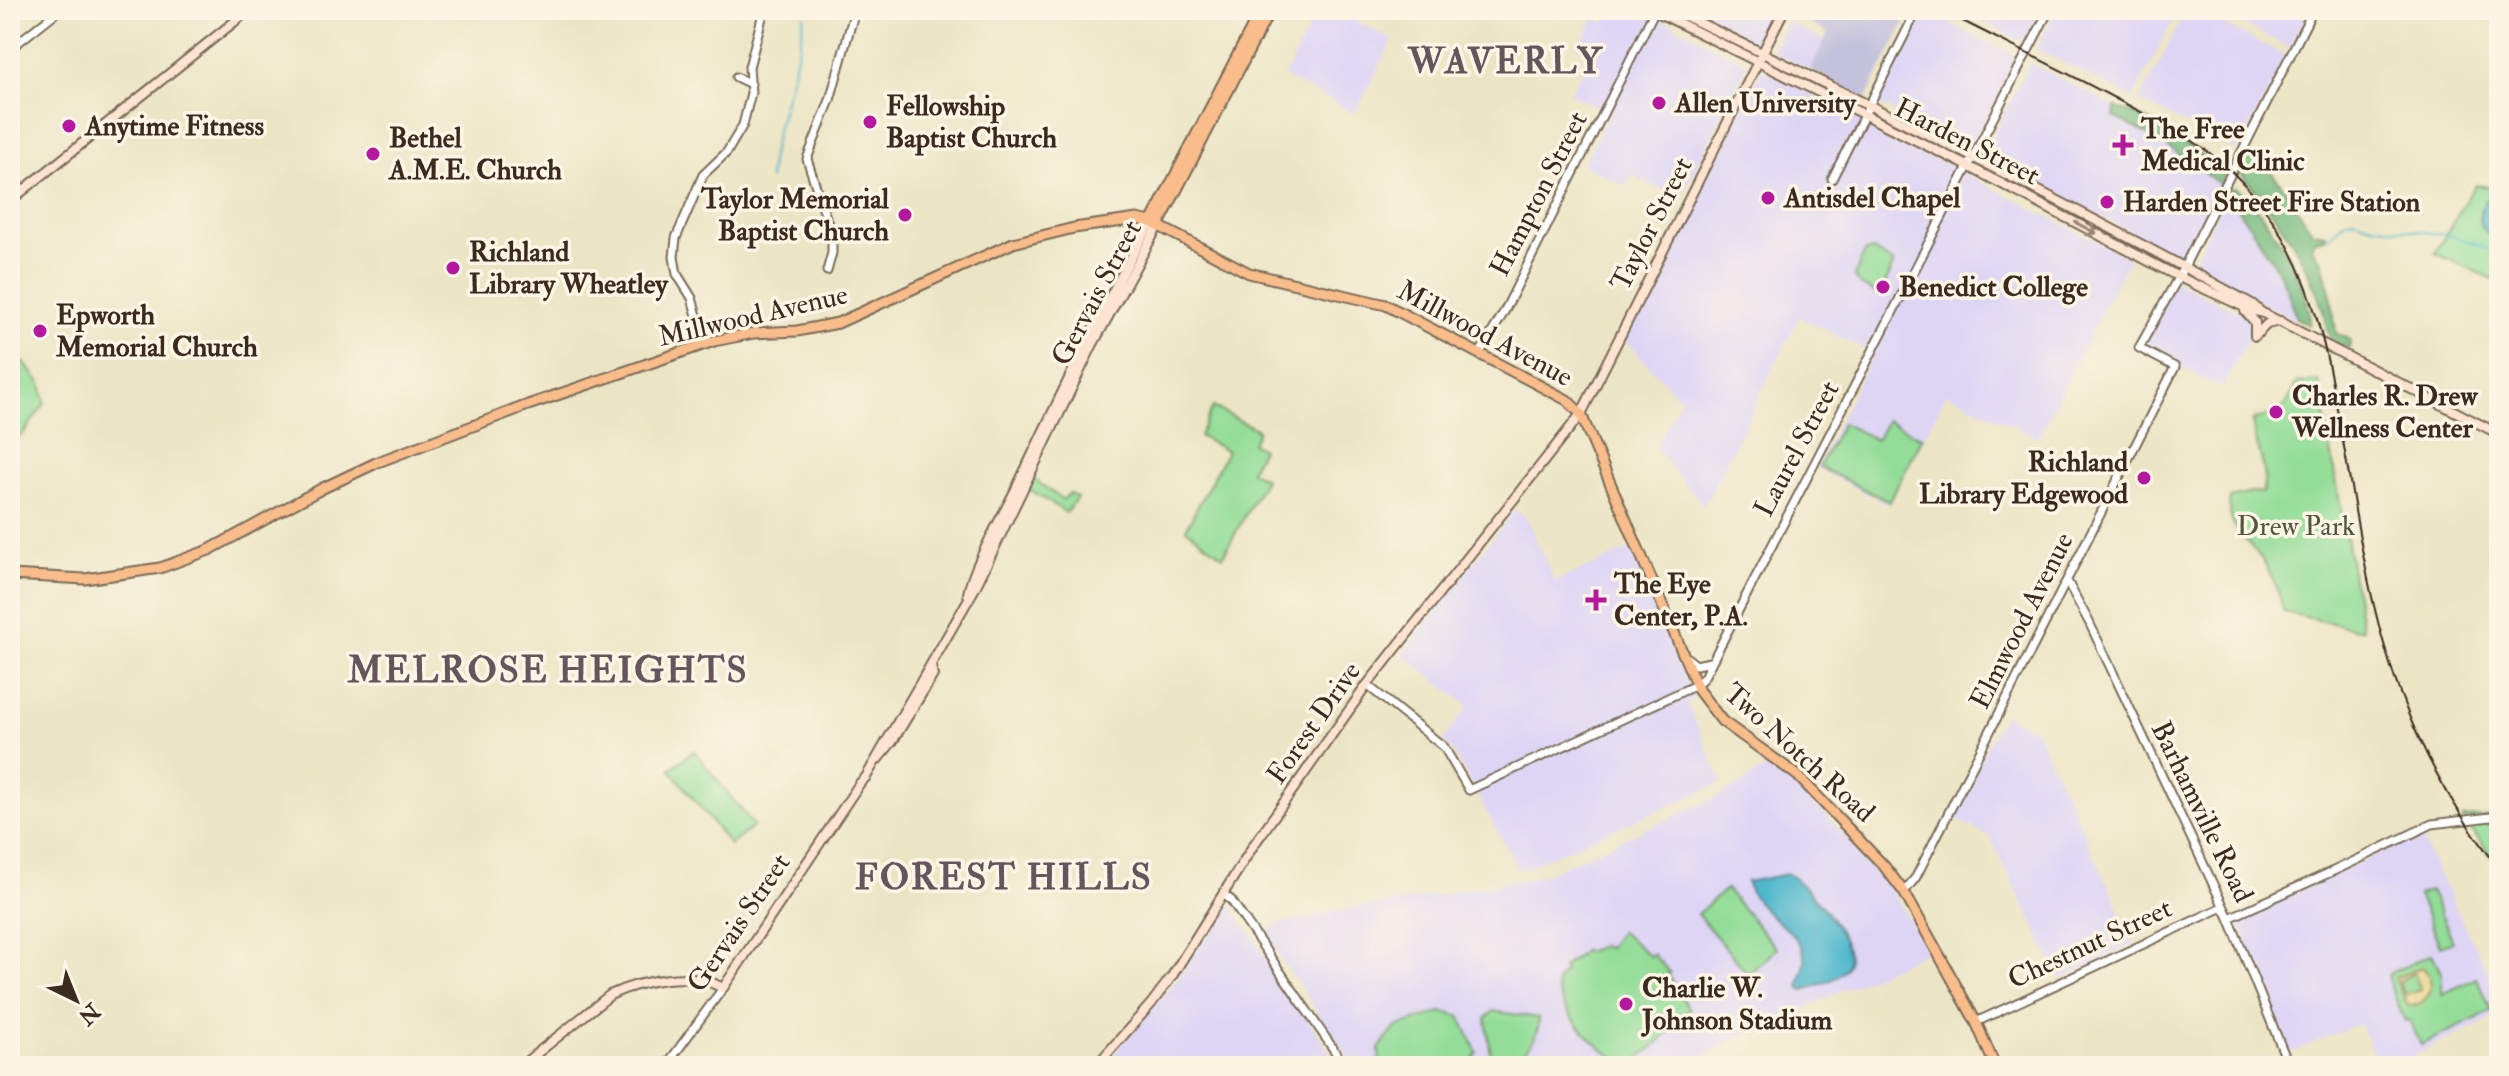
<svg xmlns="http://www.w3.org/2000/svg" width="2509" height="1076" font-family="'IM FELL Double Pica',serif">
  <rect width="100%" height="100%" fill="#fcf5e5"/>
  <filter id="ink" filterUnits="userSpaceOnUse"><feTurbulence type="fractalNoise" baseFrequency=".0125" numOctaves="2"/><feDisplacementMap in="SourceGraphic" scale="16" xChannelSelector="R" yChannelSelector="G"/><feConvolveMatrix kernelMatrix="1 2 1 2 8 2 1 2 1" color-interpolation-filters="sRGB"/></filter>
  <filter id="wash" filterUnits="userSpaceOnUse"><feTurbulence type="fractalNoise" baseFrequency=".006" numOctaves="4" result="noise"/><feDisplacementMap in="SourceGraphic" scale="32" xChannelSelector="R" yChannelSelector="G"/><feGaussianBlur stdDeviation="1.8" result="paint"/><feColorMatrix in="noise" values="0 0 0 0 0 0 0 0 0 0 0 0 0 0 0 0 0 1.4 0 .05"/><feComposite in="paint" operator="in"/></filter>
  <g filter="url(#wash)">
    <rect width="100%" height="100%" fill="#ece5c5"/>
    <path fill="#ded5f5" d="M1318,10H1334L1393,40L1355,113L1284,77Z
      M1610,10H1644L1748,64L1680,199L1632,175L1626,186L1583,164L1609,113L1570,94L1591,54L1579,48L1594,18L1604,23Z
      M1685,10H1775L1758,45Z
      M1923,10L2019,58L1970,151L1875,102Z
      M1959,10H2044L2027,44Z
      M2056,10H2178L2133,98L2036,49Z
      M2186,10H2194L2286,56L2238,151L2140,101Z
      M2215,10H2309L2290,48Z
      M1787,22L1824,41L1810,70L1772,52Z
      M2030,63L2115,107L2114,117L2160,141L2221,185L2186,254L2178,258L1984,153Z
      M1762,69L2129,258L2038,438L1947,393L1889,505L1816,468L1873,353L1799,317L1704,506L1655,448L1681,399L1624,340Z
      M2231,197L2253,229L2282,281L2295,309L2296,318L2294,321L2193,262L2221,204Z
      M2172,280L2251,318L2254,328L2222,388L2139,344Z
      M1513,512H1520L1526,517L1555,582L1633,548L1693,699L1687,703L1722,783L1519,870L1452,750L1442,741L1469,706L1402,654Z
      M2004,714L2036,731L2135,943L2061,980L1990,837L1951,816Z
      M1769,765L1813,802L1874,866L1891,890L1928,951L1680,1065L1354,1066L1263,932L1283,923L1355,907L1387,904L1539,877L1716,798L1745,782Z
      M2419,834L2499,996V1015L2393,1066H2380L2359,1023L2291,1053L2239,923L2241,919Z
      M1227,904L1233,908L1335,1060L1325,1066H1104L1180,976Z"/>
    <path fill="#c3c1db" d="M1793,10H1911L1866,99L1810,70L1828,33L1791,14Z"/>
    <path fill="#93dd98" stroke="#67845b" stroke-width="2" d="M2475,185L2499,188V282L2435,253Z
      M1873,250L1894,263L1884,287L1876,293L1860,285L1854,277L1865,252Z
      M24,362L41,384L45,403L23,434L10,442V373Z
      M2319,381L2362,630L2284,612C2280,596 2274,579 2265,564C2251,542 2224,527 2230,498L2255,492L2262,493C2271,465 2252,445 2253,420C2281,414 2285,411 2296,383Z
      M1213,407L1258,430L1252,443L1262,449L1250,471L1265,479L1223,556L1186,529L1227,451L1199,436Z
      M1887,420L1922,438L1889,502L1819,467L1842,423L1876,440Z
      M1032,478L1063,500L1069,493L1077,498L1066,513L1028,488Z
      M694,751L754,826L730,845L670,769Z
      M2499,816V865L2462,818Z
      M1726,889L1777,949L1748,974L1697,914Z
      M2430,890L2453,941L2440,946L2418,895Z
      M1620,931L1650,956L1653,954L1670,973L1668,975L1690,1010L1670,1020L1669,1033L1633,1064C1609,1064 1559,1011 1557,987C1556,980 1561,976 1565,971L1563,968L1584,950L1586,952L1601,946L1608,948Z
      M2432,954L2442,975V994L2477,978L2492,1011L2421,1045L2410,1021L2405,1022L2388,979L2390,973Z
      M1493,1011L1539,1018C1538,1044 1519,1064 1492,1064L1486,1018Z
      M1442,1012L1460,1016L1477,1052L1469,1066H1380L1379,1049L1396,1027Z"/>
    <path fill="#76bc80" stroke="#58734f" stroke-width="2" d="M2115,107C2158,121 2190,146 2225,174L2221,185L2160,141L2114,117Z
      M2246,158C2274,159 2297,213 2313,232L2326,234L2325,238L2315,240L2311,247L2322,261L2331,296L2336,334L2347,337L2350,341L2349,349L2330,338C2326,328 2325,317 2322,307C2305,255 2275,212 2240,172Z
      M2236,188C2261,202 2317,297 2309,325L2296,318C2287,274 2256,237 2232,200L2230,190Z"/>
    <path fill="#eeda9e" stroke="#94825e" stroke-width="2" fill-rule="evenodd" d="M2422,967C2439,983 2430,1005 2408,1006L2395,978ZM2414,973L2421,990L2405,995L2399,981Z"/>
    <path fill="#4eb7cc" stroke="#447075" stroke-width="2" d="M2486,199L2499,203V236C2475,232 2477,217 2486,199Z
      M1788,874C1808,886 1864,948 1844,971C1836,981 1816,985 1804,990L1799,988C1799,977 1807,967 1805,957C1802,936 1777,923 1764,909C1756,901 1750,892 1746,882Z"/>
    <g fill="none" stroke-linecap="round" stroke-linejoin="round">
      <path stroke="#4eb7cc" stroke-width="2" d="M769,180C773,123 798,72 804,16
        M2329,237L2343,222L2354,219L2372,225L2454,236L2499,253"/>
    </g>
  </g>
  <g filter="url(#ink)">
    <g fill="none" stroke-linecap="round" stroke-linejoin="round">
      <defs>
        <path id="tertiary" d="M10,49L59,10
          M736,77L751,84
          M1832,179L1917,10
          M827,271L832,253V236L807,159L830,100L855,10
          M705,344L692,298L677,274L674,257L676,238L703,175L727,152L743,125L751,93L749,67L764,10
          M1480,353L1504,312L1655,10
          M2067,581L2089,622L2229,918L2289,1066
          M1686,657L1696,665L1710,662
          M1367,685L1444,747L1469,790L1696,685L1704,677L2049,10
          M1904,892L1916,877L2175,367L2139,348L2184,267L2313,10
          M1223,894L1231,900L1345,1066
          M2229,918L2340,868L2432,824L2499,816
          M1976,1022L2223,907
          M666,1066L723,988"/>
        <path id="secondary" d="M1653,10L1960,162L2179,277L2253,311L2260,312
          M1673,10C1868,103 2062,200 2252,304L2261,312L2499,434
          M10,201L249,10
          M2245,311L2255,322V336
          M2256,335L2267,324L2280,321
          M968,594C973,566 1002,517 1016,489C1059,399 1101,309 1151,222
          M877,760L892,742L933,675L931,666
          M521,1066L610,995C642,980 691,970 723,988L860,783L866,777L975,588L1093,344L1158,226
          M1096,1066L1151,1004L1172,976L1253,846L1367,685L1581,414L1784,10"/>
        <path id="primary" d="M1151,222L1261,10
          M1158,226L1270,10
          M10,575L85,579L160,568L209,550L323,488L378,462L528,405L714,341L754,333L797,331L838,323L1013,243L1074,228L1137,219L1151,222L1249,273L1386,305L1567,400L1581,414L1585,424L1699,691L1722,721L1797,775L1884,866L1904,892L1938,953L1976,1022L1995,1066"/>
      </defs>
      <use href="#tertiary" stroke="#796b58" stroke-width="11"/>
      <use href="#secondary" stroke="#796b58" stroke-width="12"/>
      <use href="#primary" stroke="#796b58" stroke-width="13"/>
      <use href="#tertiary" stroke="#fff" stroke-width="7"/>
      <use href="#secondary" stroke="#fde4d1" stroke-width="8"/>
      <use href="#primary" stroke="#f9bc8b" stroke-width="9"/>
      <path stroke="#3b2a1e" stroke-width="2" d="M1941,10C2000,40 2060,69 2118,100C2158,121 2197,139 2230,170C2305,241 2321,323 2339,419C2353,494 2363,571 2384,644C2407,725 2447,802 2499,868"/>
    </g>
    <defs><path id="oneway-shaft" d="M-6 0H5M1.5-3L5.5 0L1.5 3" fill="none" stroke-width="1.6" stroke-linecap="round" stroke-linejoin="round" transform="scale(2)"/></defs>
    <use stroke="#9c8778" href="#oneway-shaft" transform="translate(2086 228) rotate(28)"/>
  </g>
  <g fill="#b5179e" stroke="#fcf5e5" stroke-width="3">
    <circle cx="1659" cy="103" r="8"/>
    <circle cx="870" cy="122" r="8"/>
    <circle cx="69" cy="126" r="8"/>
    <path d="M2119 133h8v8h8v8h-8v8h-8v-8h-8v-8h8z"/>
    <circle cx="373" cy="154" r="8"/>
    <circle cx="1768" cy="198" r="8"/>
    <circle cx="2107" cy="202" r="8"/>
    <circle cx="905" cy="215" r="8"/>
    <circle cx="453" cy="268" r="8"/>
    <circle cx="1883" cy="287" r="8"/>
    <circle cx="40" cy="331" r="8"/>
    <circle cx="2276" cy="412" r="8"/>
    <circle cx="2144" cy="478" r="8"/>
    <path d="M1592 588h8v8h8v8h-8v8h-8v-8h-8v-8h8z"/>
    <circle cx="1626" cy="1004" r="8"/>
  </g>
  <g text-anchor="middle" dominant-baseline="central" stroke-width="7" stroke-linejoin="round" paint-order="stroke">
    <g font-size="28" font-weight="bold" fill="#3b2a1e" stroke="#fcf5e5" text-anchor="start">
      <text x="1675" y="103">Allen University</text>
      <text x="886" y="106">Fellowship<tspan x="886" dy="32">Baptist Church</tspan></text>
      <text x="85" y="126">Anytime Fitness</text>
      <text x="2141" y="129">The Free<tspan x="2141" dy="32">Medical Clinic</tspan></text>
      <text x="389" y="138">Bethel<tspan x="389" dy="32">A.M.E. Church</tspan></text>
      <text x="1784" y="198">Antisdel Chapel</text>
      <text x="889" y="199" text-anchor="end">Taylor Memorial<tspan x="889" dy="32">Baptist Church</tspan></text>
      <text x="2123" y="202">Harden Street Fire Station</text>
      <text x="469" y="252">Richland<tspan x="469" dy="32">Library Wheatley</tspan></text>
      <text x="1899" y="287">Benedict College</text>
      <text x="56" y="315">Epworth<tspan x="56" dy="32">Memorial Church</tspan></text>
      <text x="2292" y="396">Charles R. Drew<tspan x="2292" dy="32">Wellness Center</tspan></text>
      <text x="2128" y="462" text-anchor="end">Richland<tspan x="2128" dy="32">Library Edgewood</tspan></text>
      <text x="1614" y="584">The Eye<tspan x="1614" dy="32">Center, P.A.</tspan></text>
      <text x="1642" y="988">Charlie W.<tspan x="1642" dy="32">Johnson Stadium</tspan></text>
    </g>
    <g font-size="28" fill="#3b2a1e" stroke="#fcf5e5">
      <text transform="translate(1967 142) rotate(27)">Harden Street</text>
      <text transform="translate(1539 194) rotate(-63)">Hampton Street</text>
      <text transform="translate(1652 224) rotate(-63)">Taylor Street</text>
      <text transform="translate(1097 293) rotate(-62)">Gervais Street</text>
      <text transform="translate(753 316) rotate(-13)">Millwood Avenue</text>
      <text transform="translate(1485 334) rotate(28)">Millwood Avenue</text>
      <text transform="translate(1797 449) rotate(-62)">Laurel Street</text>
      <text transform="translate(2022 621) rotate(-63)">Elmwood Avenue</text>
      <text transform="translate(1314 723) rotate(-55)">Forest Drive</text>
      <text transform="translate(1799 753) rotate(42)">Two Notch Road</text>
      <text transform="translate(2202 812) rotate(64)">Barhamville Road</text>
      <text transform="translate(739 923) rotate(-56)">Gervais Street</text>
      <text transform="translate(2090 944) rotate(-25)">Chestnut Street</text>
    </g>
    <g font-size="28" fill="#51573c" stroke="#fcf5e5">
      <text x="2296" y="526">Drew Park</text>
    </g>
    <g font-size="36" font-weight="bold" letter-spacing="2" fill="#65555c" stroke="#fcf5e5">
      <text x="1506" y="61">WAVERLY</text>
      <text x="548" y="670">MELROSE HEIGHTS</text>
      <text x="1004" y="877">FOREST HILLS</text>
    </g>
  </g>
  <rect width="2509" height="1076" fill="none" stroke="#fcf5e5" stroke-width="40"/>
  <g transform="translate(76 1000) rotate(137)" stroke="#fcf5e5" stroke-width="6" paint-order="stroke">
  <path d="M0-6L14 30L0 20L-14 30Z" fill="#3b2a1e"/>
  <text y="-12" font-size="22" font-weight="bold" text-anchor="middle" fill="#3b2a1e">N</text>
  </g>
</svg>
